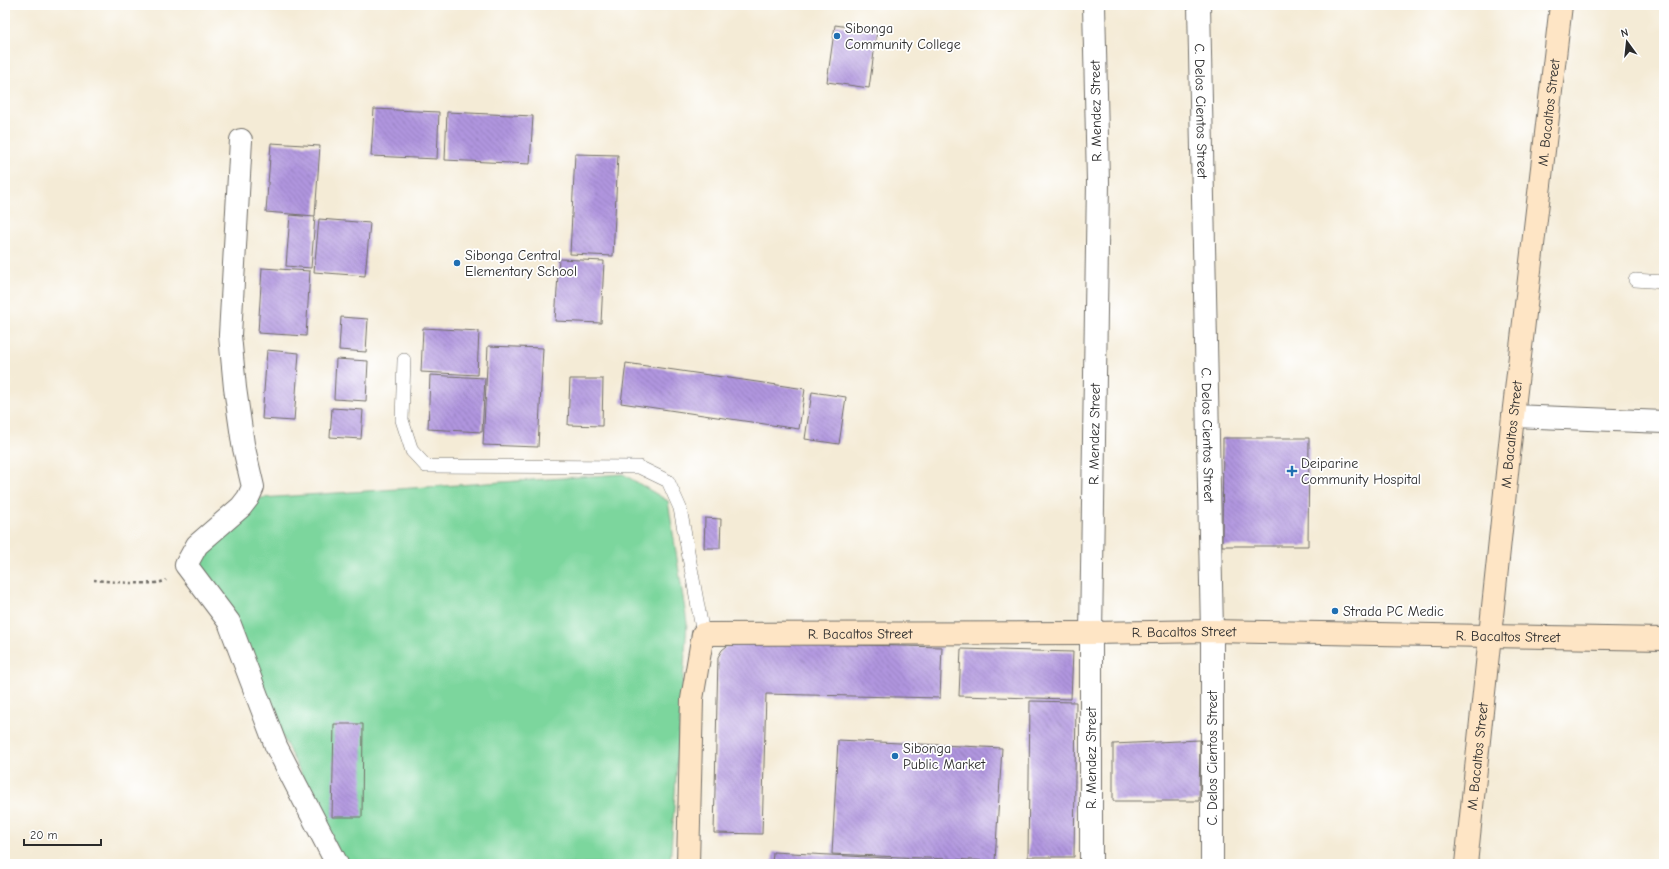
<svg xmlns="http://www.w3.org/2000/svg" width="1669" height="869" font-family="'Comic Neue',sans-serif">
  <defs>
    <pattern id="building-back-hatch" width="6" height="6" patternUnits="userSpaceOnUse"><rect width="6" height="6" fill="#b095df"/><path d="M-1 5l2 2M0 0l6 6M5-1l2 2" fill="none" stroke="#8f7ab5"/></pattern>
  </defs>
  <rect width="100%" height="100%" fill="#fff"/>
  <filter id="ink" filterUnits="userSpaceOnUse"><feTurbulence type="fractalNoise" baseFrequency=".025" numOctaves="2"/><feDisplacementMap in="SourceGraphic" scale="8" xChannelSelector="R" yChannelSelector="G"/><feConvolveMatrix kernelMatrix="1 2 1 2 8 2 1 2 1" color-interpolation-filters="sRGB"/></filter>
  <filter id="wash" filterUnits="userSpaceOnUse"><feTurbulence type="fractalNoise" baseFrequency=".012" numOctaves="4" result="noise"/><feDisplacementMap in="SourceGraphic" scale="16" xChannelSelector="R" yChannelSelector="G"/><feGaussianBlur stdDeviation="0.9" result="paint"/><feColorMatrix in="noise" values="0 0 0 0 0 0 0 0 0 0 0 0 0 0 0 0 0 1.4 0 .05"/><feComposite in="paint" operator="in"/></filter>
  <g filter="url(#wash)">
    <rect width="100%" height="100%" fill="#f4ebd6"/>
    <path fill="#7cd69d" stroke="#548064" d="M623,474L668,501L687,623L670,864H345L198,564L203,547L261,498Z"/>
    <g id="blocks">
      <path fill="url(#building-back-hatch)" d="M835,25L877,31L869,88L827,82Z
        M374,109L439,112L437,159L371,156Z
        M447,112L533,116L530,164L445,160Z
        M271,143L320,146L315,216L266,212Z
        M575,154L618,155L613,256L570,254Z
        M290,215L315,217L311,268L286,266Z
        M319,219L370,223L365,276L314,272Z
        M559,259L604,261L601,323L555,321Z
        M262,268L310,271L306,336L258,333Z
        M341,317L368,319L366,352L339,350Z
        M423,328L479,331L477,375L421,372Z
        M488,346L543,348L538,447L483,445Z
        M267,350L299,353L294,421L262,419Z
        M336,359L368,361L366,401L334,399Z
        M626,363L805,389L799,429L621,403Z
        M430,375L485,378L482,432L428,429Z
        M570,379H603L602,426L568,425Z
        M812,392L846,397L839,444L805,439Z
        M332,408L363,410L361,439L330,437Z
        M1223,438H1309L1308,546H1222Z
        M705,518L721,519L720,548H704Z
        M741,642L942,647L940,698L766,694L762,834L714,833L718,657L722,650L727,646Z
        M961,649L1073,652L1071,699L959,696Z
        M1030,701L1076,702L1074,857H1028Z
        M334,724H363L362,817H332Z
        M838,740L1002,748L995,861L832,854Z
        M1200,740L1199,801H1113V744Z
        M773,852L980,863V864H772Z"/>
    </g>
  </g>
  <g filter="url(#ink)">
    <use href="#blocks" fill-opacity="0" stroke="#716e67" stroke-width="1"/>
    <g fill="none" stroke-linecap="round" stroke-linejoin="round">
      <defs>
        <path id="lane" d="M1635,280L1664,282
          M404,360L402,420L412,451L426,466L639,467L668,481L680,508L703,634"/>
        <g id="street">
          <path id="s1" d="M1199,5L1212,631V864"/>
          <path d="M241,140L230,335L235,388L243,444L253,487L248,498L241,507L197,545L186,565L229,622L276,746L337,864"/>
          <path d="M1513,416L1664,422"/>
          <path id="s2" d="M1091,864V633L1098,182L1094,5"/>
        </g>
        <g id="secondary">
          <path id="s3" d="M688,864L692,699L703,634L1091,633L1212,631L1664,639"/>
          <path id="s4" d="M1466,864L1513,416L1561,5"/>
        </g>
      </defs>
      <use href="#lane" stroke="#716e67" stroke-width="14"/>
      <use href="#street" stroke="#716e67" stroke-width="24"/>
      <use href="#secondary" stroke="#716e67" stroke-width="24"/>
      <path stroke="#716e67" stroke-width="2.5" stroke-dasharray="3 3" stroke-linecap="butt" d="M94,580C108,581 157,587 166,580"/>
      <use href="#lane" stroke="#fff" stroke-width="13"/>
      <use href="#street" stroke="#fff" stroke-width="22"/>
      <use href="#secondary" stroke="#fee5c5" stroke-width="22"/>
    </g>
  </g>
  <g fill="#1f6fb2" stroke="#fff" stroke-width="1.5">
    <circle cx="837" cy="36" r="4"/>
    <circle cx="457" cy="263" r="4"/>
    <path d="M1290 465h4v4h4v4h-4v4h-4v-4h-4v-4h4z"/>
    <circle cx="1335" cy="611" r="4"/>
    <circle cx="895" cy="756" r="4"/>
  </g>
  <g text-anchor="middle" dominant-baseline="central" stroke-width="3.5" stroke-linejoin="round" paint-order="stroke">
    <g font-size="14" fill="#2b2b2b" stroke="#fff" text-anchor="start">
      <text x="845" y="28">Sibonga<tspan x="845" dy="16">Community College</tspan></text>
      <text x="465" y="255">Sibonga Central<tspan x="465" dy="16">Elementary School</tspan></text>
      <text x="1301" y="463">Deiparine<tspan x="1301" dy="16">Community Hospital</tspan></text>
      <text x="1343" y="611">Strada PC Medic</text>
      <text x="903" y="748">Sibonga<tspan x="903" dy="16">Public Market</tspan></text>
    </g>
    <g font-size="14" fill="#2b2b2b" stroke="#fff">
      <text transform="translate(1096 111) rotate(-91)">R. Mendez Street</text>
      <text stroke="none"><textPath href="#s1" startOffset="106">C. Delos Cientos Street</textPath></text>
      <text stroke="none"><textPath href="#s4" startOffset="756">M. Bacaltos Street</textPath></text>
      <text stroke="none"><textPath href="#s2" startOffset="430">R. Mendez Street</textPath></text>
      <text stroke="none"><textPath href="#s1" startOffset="430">C. Delos Cientos Street</textPath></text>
      <text stroke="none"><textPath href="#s4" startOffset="432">M. Bacaltos Street</textPath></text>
      <text stroke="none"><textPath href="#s3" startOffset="712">R. Bacaltos Street</textPath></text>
      <text stroke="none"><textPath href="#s3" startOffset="388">R. Bacaltos Street</textPath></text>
      <text stroke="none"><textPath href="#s3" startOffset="1036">R. Bacaltos Street</textPath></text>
      <text stroke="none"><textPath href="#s4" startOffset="108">M. Bacaltos Street</textPath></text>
      <text transform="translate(1091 758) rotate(-90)">R. Mendez Street</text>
      <text transform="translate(1212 758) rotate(-90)">C. Delos Cientos Street</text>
    </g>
  </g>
  <rect width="1669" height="869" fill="none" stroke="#fff" stroke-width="20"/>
  <g transform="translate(1627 42) rotate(345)" stroke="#ffffff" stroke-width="3" paint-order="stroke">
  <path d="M0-3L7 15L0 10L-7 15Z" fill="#2b2b2b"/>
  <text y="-6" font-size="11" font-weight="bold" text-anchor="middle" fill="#2b2b2b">N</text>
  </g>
  <path d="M24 839v6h77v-6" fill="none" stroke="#2b2b2b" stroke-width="2"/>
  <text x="30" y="839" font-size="12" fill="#2b2b2b" stroke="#ffffff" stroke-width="3" paint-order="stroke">20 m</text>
</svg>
